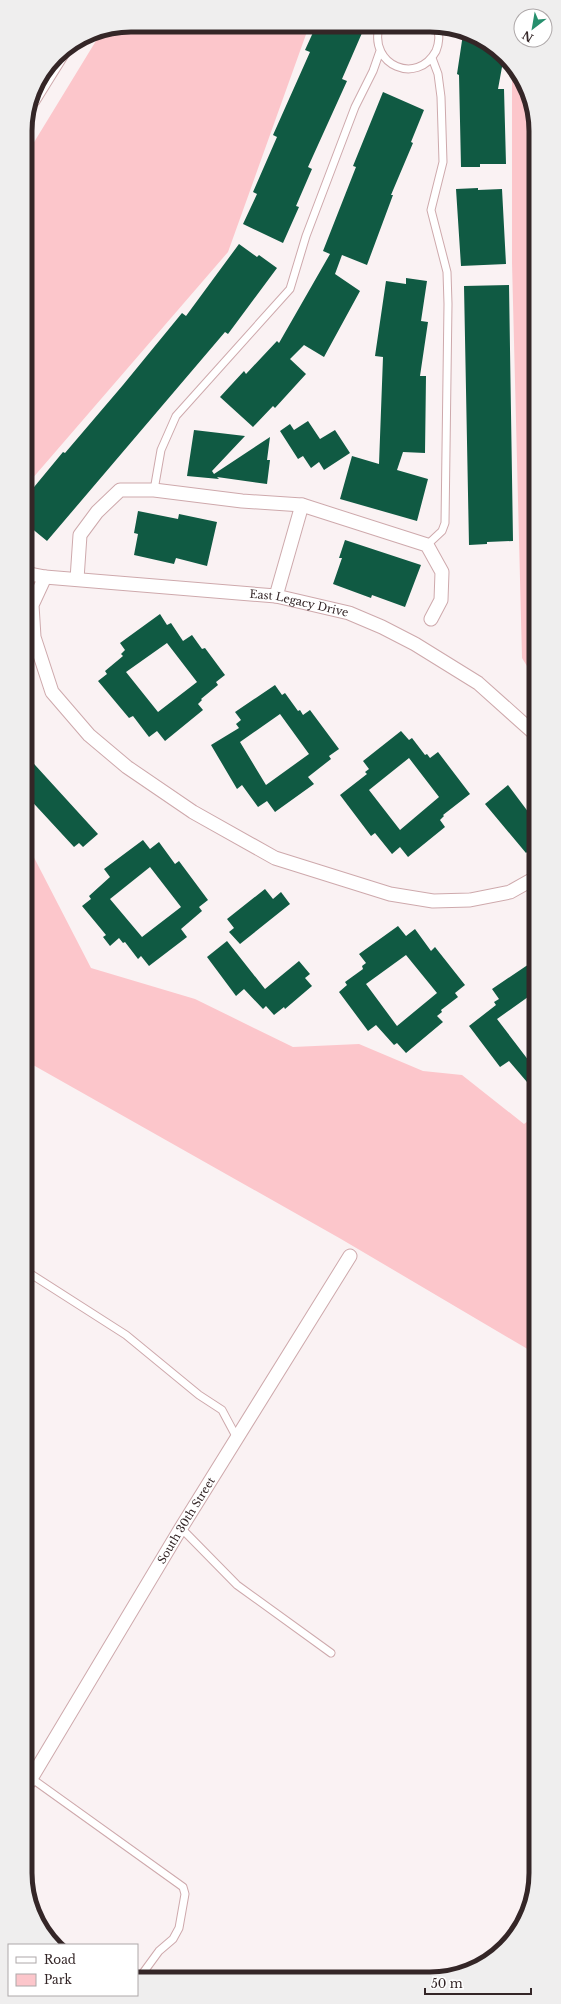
<svg xmlns="http://www.w3.org/2000/svg" width="561" height="2004" font-family="'Libre Baskerville',serif">
  <rect width="100%" height="100%" fill="#faf2f3"/>
  <path fill="#fcc6cb" d="M131,25L309,26L228,252L25,487V157L102,31Z
    M512,66L525,85L535,117V679L522,658L512,263Z
    M26,842L91,968L195,999L293,1047L359,1044L423,1071L462,1075L524,1124L535,1116L536,1354L341,1239L26,1061Z
    M535,911V928L527,916Z"/>
  <path fill="#105a43" fill-rule="evenodd" d="M316,26H347L362,33L342,79L347,81L308,167L312,169L296,206L299,207L283,243L243,224L257,194L253,192L277,137L273,135L310,52L305,50Z
    M463,34L504,56L498,89H504L506,164H480V167H461L459,75L457,74Z
    M383,92L424,110L411,142L413,143L391,195H393L367,265L342,255L335,274L360,291L324,357L304,345L290,359L306,374L275,408L273,406L253,427L220,397L244,371L246,374L277,341L279,343L330,254L323,251L356,167L353,166Z
    M478,188V190L502,189L506,264L461,266L456,189Z
    M239,244L257,257L259,255L277,268L228,334L225,332L47,541L30,527L31,525L25,520V498L63,452L65,453L123,385L182,313L186,316Z
    M406,278L427,281L421,321L428,322L420,376H426L425,453L403,452L397,470L428,479L417,521L340,499L352,456L379,464L383,357L375,356L386,281L406,284Z
    M509,285L513,541L487,542V544L469,545L464,286Z
    M308,421L320,439L335,430L350,453L324,470L319,462L311,468L303,456L298,459L280,431L290,424L294,430Z
    M194,430L245,436L212,471L214,474L270,437L267,460H270L267,484L217,477L219,479L187,476Z
    M138,511L178,519L179,514L217,522L207,566L176,558L174,564L134,555L138,534L134,533Z
    M345,540L421,565L405,607L372,595L371,598L333,584L342,558H339Z
    M160,614L167,625L171,623L183,641L192,635L202,649L205,648L225,675L216,682L218,685L201,699L202,700L198,704L203,710L165,741L157,731L149,737L133,716L129,718L98,681L107,674L105,671L123,656L121,654L125,650L120,643ZM167,643L197,682L158,712L126,672Z
    M275,685L282,695L285,693L298,711L300,710L303,715L310,710L339,749L329,756L331,759L308,777L314,784L275,812L267,801L258,807L242,785L237,789L211,745L239,728L236,724L241,720L235,712ZM280,714L309,754L266,785L240,742Z
    M401,731L409,740L412,738L425,755L427,754L430,758L438,752L470,794L443,815L444,816L440,820L445,827L408,857L400,847L392,854L375,833L371,836L340,795L367,774L365,772L369,769L363,761ZM409,758L439,797L400,830L369,790Z
    M25,754L98,834L83,847L79,843L74,847L25,794Z
    M508,785L535,821V845L526,853L485,804Z
    M143,840L150,849L159,842L175,864L179,861L208,900L199,907L202,911L181,929L187,937L149,966L141,956L138,959L125,942L123,943L119,938L110,946L103,937L106,935L82,906L91,899L89,896L110,877L104,869ZM150,867L181,907L142,937L110,899Z
    M265,889L273,899L281,892L290,904L240,944L229,932L234,928L227,919Z
    M398,926L406,936L415,929L431,951L435,947L465,985L455,993L458,997L441,1010L442,1012L437,1016L443,1022L406,1053L397,1043L394,1045L376,1025L368,1031L339,992L347,985L345,982L363,969L362,966L366,963L359,954ZM406,955L437,993L397,1026L366,984Z
    M227,941L265,989L299,961L310,974L305,978L312,986L285,1009L284,1007L274,1015L266,1006L263,1009L244,989L236,996L207,957Z
    M535,960V992L497,1019L529,1061L535,1056V1075L527,1082L509,1061L500,1067L469,1026L496,1005L494,1002L499,999L492,989Z"/>
  <g fill="none" stroke-linecap="round" stroke-linejoin="round">
    <defs>
      <path id="service" d="M379,27C369,65 417,86 436,51C439,44 440,34 437,27
        M154,490L161,450L176,416L290,289L306,236L355,107L373,71L380,51
        M427,545L442,531L445,523L448,304L447,272L431,210L443,162L441,97L438,74L432,58
        M26,1271L126,1335L199,1395L222,1410L237,1438
        M181,1528L237,1585L331,1653
        M31,1778L183,1887L185,1894L179,1928L173,1939L159,1951L140,1977"/>
      <g id="minor">
        <path id="s1" d="M25,573L45,577L276,596L349,613L382,627L415,644L478,683L535,734"/>
        <path d="M45,577L32,605L34,637L52,692L89,735L127,767L193,812L275,858L390,894L433,901L470,900L510,892L535,878"/>
        <path d="M77,579L80,535L97,512L120,490H154L242,501L302,505L427,545L442,572L441,600L431,619"/>
        <path d="M276,596L302,505"/>
        <path id="s2" d="M26,1787L181,1528L350,1256"/>
      </g>
      <path id="secondary" d="M31,99L59,54"/>
    </defs>
    <use href="#service" stroke="#cea9ac" stroke-width="9"/>
    <use href="#minor" stroke="#cea9ac" stroke-width="15"/>
    <use href="#secondary" stroke="#cea9ac" stroke-width="20"/>
    <use href="#service" stroke="#fff" stroke-width="7"/>
    <use href="#minor" stroke="#fff" stroke-width="13"/>
    <use href="#secondary" stroke="#fff" stroke-width="18"/>
  </g>
  <g text-anchor="middle" dominant-baseline="central" stroke-width="4" stroke-linejoin="round" paint-order="stroke">
    <g font-size="11" fill="#342627" stroke="#fff">
      <text stroke="none"><textPath href="#s1" startOffset="276">East Legacy Drive</textPath></text>
      <text stroke="none"><textPath href="#s2" startOffset="311">South 30th Street</textPath></text>
    </g>
  </g>
  <path d="M0 0H561V2004H0ZM131 32H430A99 99 0 0 1 529 131V1873A99 99 0 0 1 430 1972H131A99 99 0 0 1 32 1873V131A99 99 0 0 1 131 32Z" fill="#efeeee" fill-rule="evenodd"/>
  <path fill="none" stroke="#342627" stroke-width="5" d="M131 32H430A99 99 0 0 1 529 131V1873A99 99 0 0 1 430 1972H131A99 99 0 0 1 32 1873V131A99 99 0 0 1 131 32Z"/>
  <rect x="8" y="1944" width="130" height="52" fill="#ffffff" stroke="#aea8a9"/>
  <rect x="16" y="1957" width="20" height="6" fill="#ffffff" stroke="#aea8a9"/>
  <text x="44" y="1964" font-size="12" fill="#342627">Road</text>
  <rect x="16" y="1974" width="20" height="12" fill="#fcc6cb" stroke="#aea8a9"/>
  <text x="44" y="1984" font-size="12" fill="#342627">Park</text>
  <g transform="translate(533 28) rotate(211)"><circle r="19" fill="#ffffff" stroke="#aea8a9"/>
  <path d="M0-3L7 15L0 10L-7 15Z" fill="#268f6d"/>
  <text y="-6" font-size="11" font-weight="bold" text-anchor="middle" fill="#342627">N</text>
  </g>
  <path d="M425 1988v6h106v-6" fill="none" stroke="#342627" stroke-width="2"/>
  <text x="431" y="1988" font-size="12" fill="#342627" stroke="#ffffff" stroke-width="3" paint-order="stroke">50 m</text>
</svg>
